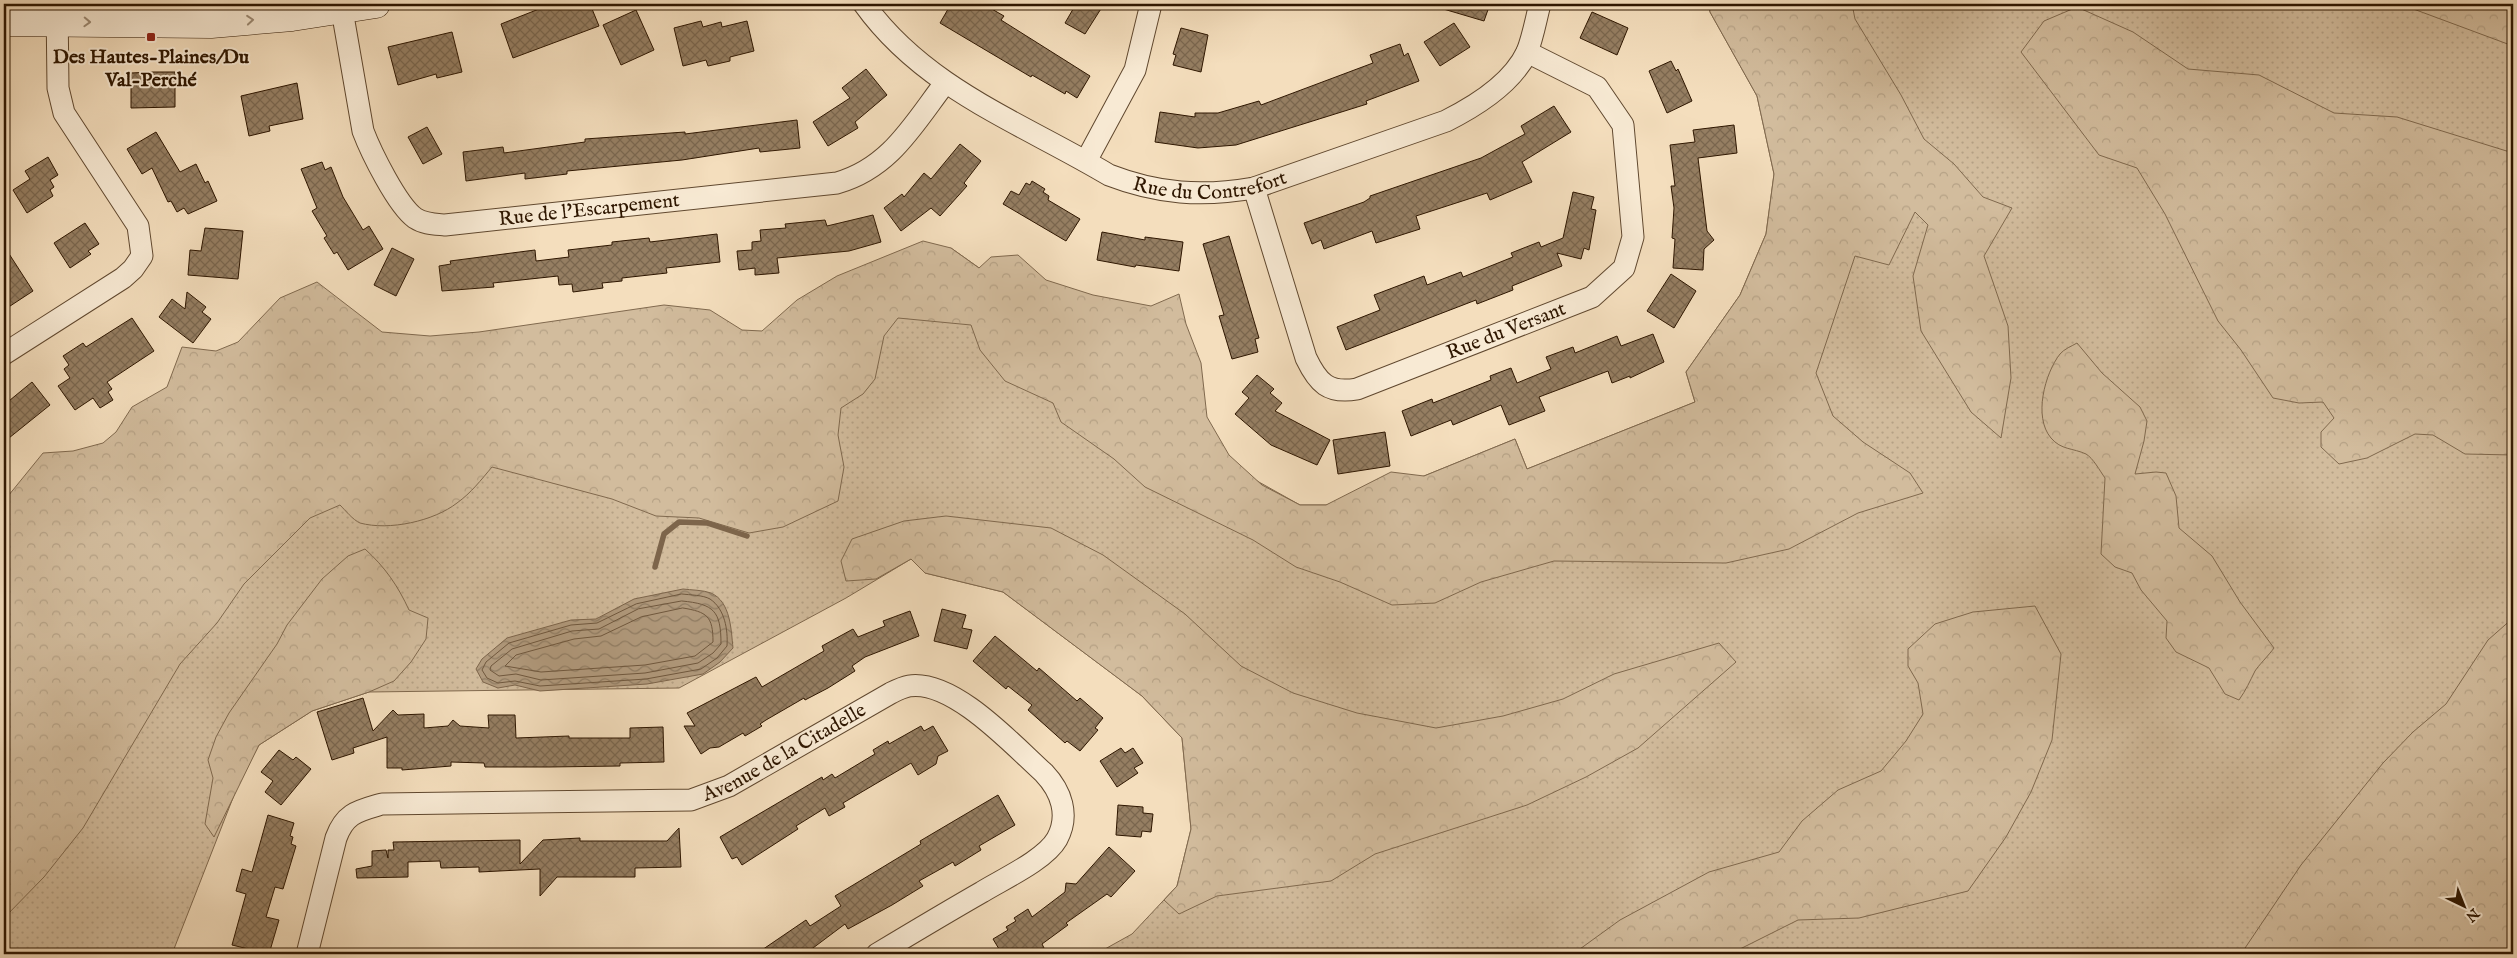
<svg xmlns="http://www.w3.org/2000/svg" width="2517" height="958" font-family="'IM FELL English',serif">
  <defs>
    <pattern id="grass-dots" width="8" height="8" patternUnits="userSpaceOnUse" patternTransform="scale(1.25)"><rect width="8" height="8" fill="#d2bc9d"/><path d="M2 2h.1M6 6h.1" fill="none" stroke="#b5a185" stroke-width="1.8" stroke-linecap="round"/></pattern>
    <pattern id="forest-crowns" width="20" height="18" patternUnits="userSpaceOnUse" patternTransform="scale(1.25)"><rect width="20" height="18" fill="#d2bc9d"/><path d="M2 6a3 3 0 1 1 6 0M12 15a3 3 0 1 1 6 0" fill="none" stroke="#b5a185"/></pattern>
    <pattern id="water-waves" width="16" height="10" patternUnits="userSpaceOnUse" patternTransform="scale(1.25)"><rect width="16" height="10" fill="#b19a7d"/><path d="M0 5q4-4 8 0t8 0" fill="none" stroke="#907d64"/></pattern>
    <pattern id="building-cross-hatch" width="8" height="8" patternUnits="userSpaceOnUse" patternTransform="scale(1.25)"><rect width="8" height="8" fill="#957e62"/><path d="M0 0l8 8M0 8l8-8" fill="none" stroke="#7a664e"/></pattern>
  </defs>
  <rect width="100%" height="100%" fill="#f4debd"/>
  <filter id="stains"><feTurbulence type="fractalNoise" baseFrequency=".004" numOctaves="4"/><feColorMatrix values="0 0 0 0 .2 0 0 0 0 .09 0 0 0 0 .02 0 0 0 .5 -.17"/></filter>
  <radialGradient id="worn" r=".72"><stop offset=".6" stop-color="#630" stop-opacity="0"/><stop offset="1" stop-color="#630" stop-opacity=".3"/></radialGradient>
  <path fill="url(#grass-dots)" stroke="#80694e" d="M1709,4H2513V954H1096L1132,934L1177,886L1191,829L1182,738L1142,696L1003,592L925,573L911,559L846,598L679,688L369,692L312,711L259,745L238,785L172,954H4V552L361,333L426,343L765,341L951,248L1204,427L1241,472L1300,505H1326L1424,476L1515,439L1527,469L1695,402L1686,372L1740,295L1766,234L1774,174L1757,96L1710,12Z"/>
  <path fill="url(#forest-crowns)" stroke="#80694e" d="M1709,4H1852L1855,19L1901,95L1924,139L1954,164L1983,197L2012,208L1984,256L2008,326L2011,378L2001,438L1971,412L1921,331L1913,276L1928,225L1915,212L1889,265L1855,256L1816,373L1833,416L1863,442L1910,473L1923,493L1858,513L1789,549L1726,563L1554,561L1481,582L1435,603L1392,605L1340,582L1296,567L1253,540L1145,487L1114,459L1061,422L1053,403L1005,381L980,350L971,325L898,318L884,336L875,379L863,394L841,408L838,435L844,467L838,501L783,527L749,533L699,518L656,516L612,499L492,467C481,480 471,493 457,503C434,521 389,531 360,523C353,520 345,510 340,505L310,518L244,584L217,623L180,664L83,828L44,877L4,918V501L43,453L73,451L103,443L116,432L132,407L167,387L182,347L216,351L238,342L280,298L317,282L382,332L430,336L479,332L664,305L710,310L742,330L762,331L797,300L837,276L923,241L951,248L979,268L991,257L1018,255L1046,280L1093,295L1151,306L1179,294L1186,324L1201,363L1207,417L1229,455L1262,485L1300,505H1326L1391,472L1424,476L1515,439L1527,469L1695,402L1686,372L1740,295L1766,234L1774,174L1757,96L1710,12Z
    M2400,4H2513V46Z
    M2077,7L2133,32L2188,69L2259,75L2334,113L2397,117L2513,153V455L2465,454L2433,435L2415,434L2367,458L2339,464L2321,447V432L2334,418L2323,402L2299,403L2273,398L2241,350L2218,321L2165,214L2137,168L2099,155L2021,52L2044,21Z
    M2077,343L2102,373L2140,407L2147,421L2144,441L2135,474L2156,472L2166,473L2176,496L2179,528L2212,556L2240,602L2274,648C2269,655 2258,666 2255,671C2250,681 2246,690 2239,700L2225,694L2209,668L2176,652L2166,638L2167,621L2141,590L2132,573L2115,567L2101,554L2105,478C2100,471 2093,458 2086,454C2073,448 2061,450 2051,438C2033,417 2045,373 2060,354C2064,349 2072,346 2077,343Z
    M946,516L1051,528L1103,555L1185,614L1241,666L1293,693L1357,713L1436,728L1503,716L1563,699L1614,674L1719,643L1736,662L1638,748L1586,777L1527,805L1375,854L1331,881L1217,896L1179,914L1164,900L1177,886L1191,829L1182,738L1142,696L1003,592L925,573L911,559L876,579L846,581L841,561L852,539L904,521Z
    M365,549C385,567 398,586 409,610L428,618L426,639L411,662L394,681L369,692L312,711L259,745L214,837L205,824L213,778L208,760L216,737L229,713L277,644L287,625L322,579L348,556Z
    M2035,606L2061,654L2052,740L2031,792L2006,837L1968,891L1859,918L1798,920L1730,954H1573L1620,920L1709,872L1779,852L1802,821L1838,790L1881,771L1906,741L1923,714L1918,683L1908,666V649L1935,624L1973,612Z
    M2513,618V954H2241L2301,865L2383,763L2413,732L2446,704L2488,640Z"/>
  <path fill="url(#water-waves)" stroke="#7d654b" d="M683,589C691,590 703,590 711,593C731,602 731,630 733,648L720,662L703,674L647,684L540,691L515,685L498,688L483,682L476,669L482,659L507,638L571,620L596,619L634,599Z"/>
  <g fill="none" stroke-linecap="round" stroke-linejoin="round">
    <path stroke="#70583e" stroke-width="1" d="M682,594C690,595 703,595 710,599C725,609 728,630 727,646L717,658L701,669L646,679L540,686L515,681L498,683L487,678L482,670L486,662L509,643L571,625L597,623L636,604Z
      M682,601C714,604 721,611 721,644L713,653L698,663L645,673L541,680L516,674L499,676L490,670L491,666L512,649L572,631L599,629L638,609Z
      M683,608C707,612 713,616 713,642L695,656L645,665L541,672L505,666L516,655L574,639L601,636L641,617Z"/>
    <path stroke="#7d654b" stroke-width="5.5" d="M655,567L664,534L679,522L707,523L747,536"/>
  </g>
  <path fill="url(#building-cross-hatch)" stroke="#2e1600" d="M542,4H590L599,26L513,58L501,24L544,7Z
    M951,4H983L1004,16L1001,20L1090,76L1077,98L1066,91L1065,94L1032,75L1031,77L940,23Z
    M1076,4H1104L1085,34L1065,23Z
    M1440,4H1490L1484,21L1440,8Z
    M636,10L654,50L621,65L603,25Z
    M1592,12L1628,28L1617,55L1580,38Z
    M701,21L703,27L721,22L722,27L747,21L754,51L730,57V61L708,66L706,60L683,66L674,28Z
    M1454,23L1470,47L1440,66L1424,42Z
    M1181,28L1208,35L1201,72L1173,65L1176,55L1173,54Z
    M452,32L462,72L437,78L436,74L398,85L388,47Z
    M1400,44L1404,56L1408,53L1419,81L1366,101L1367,104L1236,145L1198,148L1155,142L1160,112L1195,117V113H1218L1259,101L1261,105L1373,63L1370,55Z
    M1671,61L1676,71L1678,69L1692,101L1667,113L1649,71Z
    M866,69L887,95L855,122L858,128L828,146L813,122L850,98L842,88Z
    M153,72H175V107L131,108V73Z
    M297,83L303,119L269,126L270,131L249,136L241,96Z
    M1554,106L1571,132L1522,162L1532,182L1490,200L1487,193L1416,216L1420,229L1376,243L1372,231L1324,249L1321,240L1312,244L1304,223L1364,202L1370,198V196L1481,158L1525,134L1521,126Z
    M797,120L800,148L760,152L759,148L682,160L567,171V174L525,179V173L466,181L463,152L503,147L504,153L585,142V139L685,132V134Z
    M1734,125L1737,153L1698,158L1707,231L1714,240L1704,249L1703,270L1673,268L1675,239L1672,238L1674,208L1671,186H1675L1670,145L1695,142L1693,130Z
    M427,127L442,154L423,164L408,137Z
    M156,132L180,172L196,164L205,183L208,181L217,201L188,214L184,208L177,212L171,201L168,202L152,168L142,174L127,149Z
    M960,144L981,161L964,183L967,186L940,216L931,208L901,231L884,208L902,194L904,197L924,173L931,179Z
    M48,157L58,175L50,180L54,187L50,190L53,196L27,213L13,190L30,179L25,171Z
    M322,162L325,170L331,167L343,197L363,230L369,226L383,249L348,270L337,252L334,254L324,238L327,236L312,211L317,208L301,169Z
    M1032,181L1045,189L1043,192L1049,196L1048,200L1080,219L1066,241L1003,204L1011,191L1019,195L1026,183L1030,185Z
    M1573,192L1594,197L1591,209L1596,210L1589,250L1584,248L1581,259L1557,253L1562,266L1512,286L1513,290L1477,304L1476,300L1346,350L1337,327L1380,310L1374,295L1424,276L1427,285L1461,272L1463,277L1513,257L1511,253L1539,242L1541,247L1563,238Z
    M873,215L881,242L849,251L777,258L779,273L755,275V268L739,270L737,251L752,250V242L761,241L760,230L786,228L785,224L825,220L827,226Z
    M85,223L99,244L88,251L91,254L70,268L54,243Z
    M205,228L243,231L238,279L188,275L190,250L201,251Z
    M1102,232L1145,240V237L1183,242L1179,271L1136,265L1135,267L1097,260Z
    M717,234L720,262L666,268L667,273L622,278V281L602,283L603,288L573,292L572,284L559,285L558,276L493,283L494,287L442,291L439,266L451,264L450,261L535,250L536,261L569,257L568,250L612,245V242L649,238L650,242Z
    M1229,236L1259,338L1255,339L1258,352L1232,359L1219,316L1224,315L1203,244Z
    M4,246L33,291L4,310Z
    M392,248L414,259L396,296L374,285Z
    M1671,274L1696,291L1674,328L1647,311Z
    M187,292L206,307L202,312L211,319L193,343L159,317L172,299L185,309Z
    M132,318L154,351L107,382L112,389L108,392L113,400L100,408L93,398L75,410L58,386L70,378L64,369L69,365L63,356L83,343L86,347Z
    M1653,334L1664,362L1630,378V376L1612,383L1608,371L1539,397L1545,411L1509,425L1501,405L1453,425L1451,420L1411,436L1402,411L1432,399L1433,403L1491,380L1490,376L1511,368L1517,383L1551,369L1546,357L1573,347L1575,353L1617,336L1621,346Z
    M1257,375L1274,389L1270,393L1282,403L1275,411L1330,440L1317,465L1271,445L1235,414L1249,398L1242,392Z
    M32,382L50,405L4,442V405Z
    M1385,432L1390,466L1338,474L1333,440Z
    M942,609L966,615L962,628L972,630L967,649L934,641Z
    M910,611L919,636L865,657L852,666L855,671L828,688L805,700L804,698L766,720L760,724L762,726L745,736L743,733L719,747L710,748L701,754L684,726H695L687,713L756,677L762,687L824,651L822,646L853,629L858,637L885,626L883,621Z
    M995,636L1037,671L1039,668L1077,701L1080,698L1103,718L1095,728L1098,730L1080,751L1067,741L1065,743L1028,710L1032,705L1008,686L1006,689L973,661Z
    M363,698L373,731L393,710L398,715L424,714V728L448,726L453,720L460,726L489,728L488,715H515L516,738L569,736V738H630V728L663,727L664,762L620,763V766L549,767H485L484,763L451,762V766L402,770V768H387V737L353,748L354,753L332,760L317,712Z
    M921,726L924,731L933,726L948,751L938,756L936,764L918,775L911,763L843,803L845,807L829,816L825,808L796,826L798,829L742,865L737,857L732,859L720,837L822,777L823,780L832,774L835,778L875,754L873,750L888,741L889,744Z
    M1121,748L1125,753L1133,748L1143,763L1134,768L1138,773L1117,787L1100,761Z
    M279,750L293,760L296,757L311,769L281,805L265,792L273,781L261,772Z
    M998,795L1015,825L979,846L981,850L955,866L953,862L919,881L923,886L892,905L848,929L845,924L809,951L807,954H756L806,920L810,926L841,906L835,896L921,844L920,841Z
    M1118,805L1143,807V813L1153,814L1151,832L1142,831L1141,837L1116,835Z
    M268,815L294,823L290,836L293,837L291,844L296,846L283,889L275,887L266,917L279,920L269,954L232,945L246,894L236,891L242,869L252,872Z
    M679,828L681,867L635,868V877H557L540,896V869L479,872V867L441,868L440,861L408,862V877L357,878L356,869L372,866V851L386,850L388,858V850H394L393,842L520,840V864L543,840L580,838V841H667Z
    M1109,847L1135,871L1111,897L1107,894L1066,923L1068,925L1042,944L1044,948L1034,954H1002L993,939L1008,930L1006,927L1016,921L1014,918L1028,909L1032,917L1065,892L1066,883L1076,884Z"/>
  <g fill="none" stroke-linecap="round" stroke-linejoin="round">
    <defs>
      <g id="street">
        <path id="s1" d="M864,4C925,89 1022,123 1109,175C1158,194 1202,197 1254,188L1446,121C1476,106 1512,84 1527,52C1533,37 1536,19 1540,4"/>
        <path id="s2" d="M342,10L363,131C371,152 397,205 415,218C424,224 434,224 445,225L837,183C890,168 913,125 945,83"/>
        <path d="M1086,161L1135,70L1151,4"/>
        <path id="s3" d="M1254,188L1306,358C1318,383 1328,394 1357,389L1592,297L1624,268L1633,237L1623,125L1597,87L1527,52"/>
        <path d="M4,354L123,278L133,269L142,256L138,226L64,113L58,88L57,4"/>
        <path id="s4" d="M307,954L336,838C345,813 358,811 382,804L691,800L729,786L891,693C897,690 903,687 909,686C953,679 1013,745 1044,773C1061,791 1070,815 1057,839C1045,860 1003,879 982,892C947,912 912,933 877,954"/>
      </g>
      <path id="secondary" d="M4,22L211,24L292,17L376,4"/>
    </defs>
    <use href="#street" stroke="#60482f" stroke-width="23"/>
    <use href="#secondary" stroke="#2e1600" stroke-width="29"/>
    <use href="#street" stroke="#f8ead4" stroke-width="21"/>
    <use href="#secondary" stroke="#f8ead4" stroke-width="28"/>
  </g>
  <defs><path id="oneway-chevron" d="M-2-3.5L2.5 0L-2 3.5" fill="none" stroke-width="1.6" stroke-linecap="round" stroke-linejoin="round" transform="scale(1.25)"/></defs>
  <g stroke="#9d8b75">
    <use href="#oneway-chevron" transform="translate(250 20) rotate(-5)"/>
    <use href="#oneway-chevron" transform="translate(87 22) rotate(2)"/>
  </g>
  <rect fill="#8f2418" stroke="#f8ead4" stroke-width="2" x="146" y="32" width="10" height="10" rx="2.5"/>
  <g text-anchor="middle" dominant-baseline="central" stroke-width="4" stroke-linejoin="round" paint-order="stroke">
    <g font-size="20" font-weight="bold" fill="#2e1600" stroke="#f8ead4">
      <text x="151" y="57">Des Hautes-Plaines/Du<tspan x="151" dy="23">Val-Perché</tspan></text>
    </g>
    <g font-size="20" fill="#2e1600" stroke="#f8ead4">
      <text stroke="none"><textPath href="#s1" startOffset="405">Rue du Contrefort</textPath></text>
      <text stroke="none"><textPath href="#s2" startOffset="401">Rue de l'Escarpement</textPath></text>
      <text stroke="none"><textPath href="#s3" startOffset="404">Rue du Versant</textPath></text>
      <text stroke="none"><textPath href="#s4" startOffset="594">Avenue de la Citadelle</textPath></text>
    </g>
  </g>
  <rect width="2517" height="958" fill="none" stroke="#f4debd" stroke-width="20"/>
  <rect x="5" y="5" width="2507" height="948" fill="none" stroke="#2e1600" stroke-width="2.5"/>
  <rect x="10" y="10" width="2497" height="938" fill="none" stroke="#2e1600"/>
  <g transform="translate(2464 906) rotate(137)" stroke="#f8ead4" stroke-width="4" paint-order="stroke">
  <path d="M0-4L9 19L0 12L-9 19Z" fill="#2e1600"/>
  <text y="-8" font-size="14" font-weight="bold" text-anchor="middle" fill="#2e1600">N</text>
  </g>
  <rect width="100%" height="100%" filter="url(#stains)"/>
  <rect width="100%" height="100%" fill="url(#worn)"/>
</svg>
